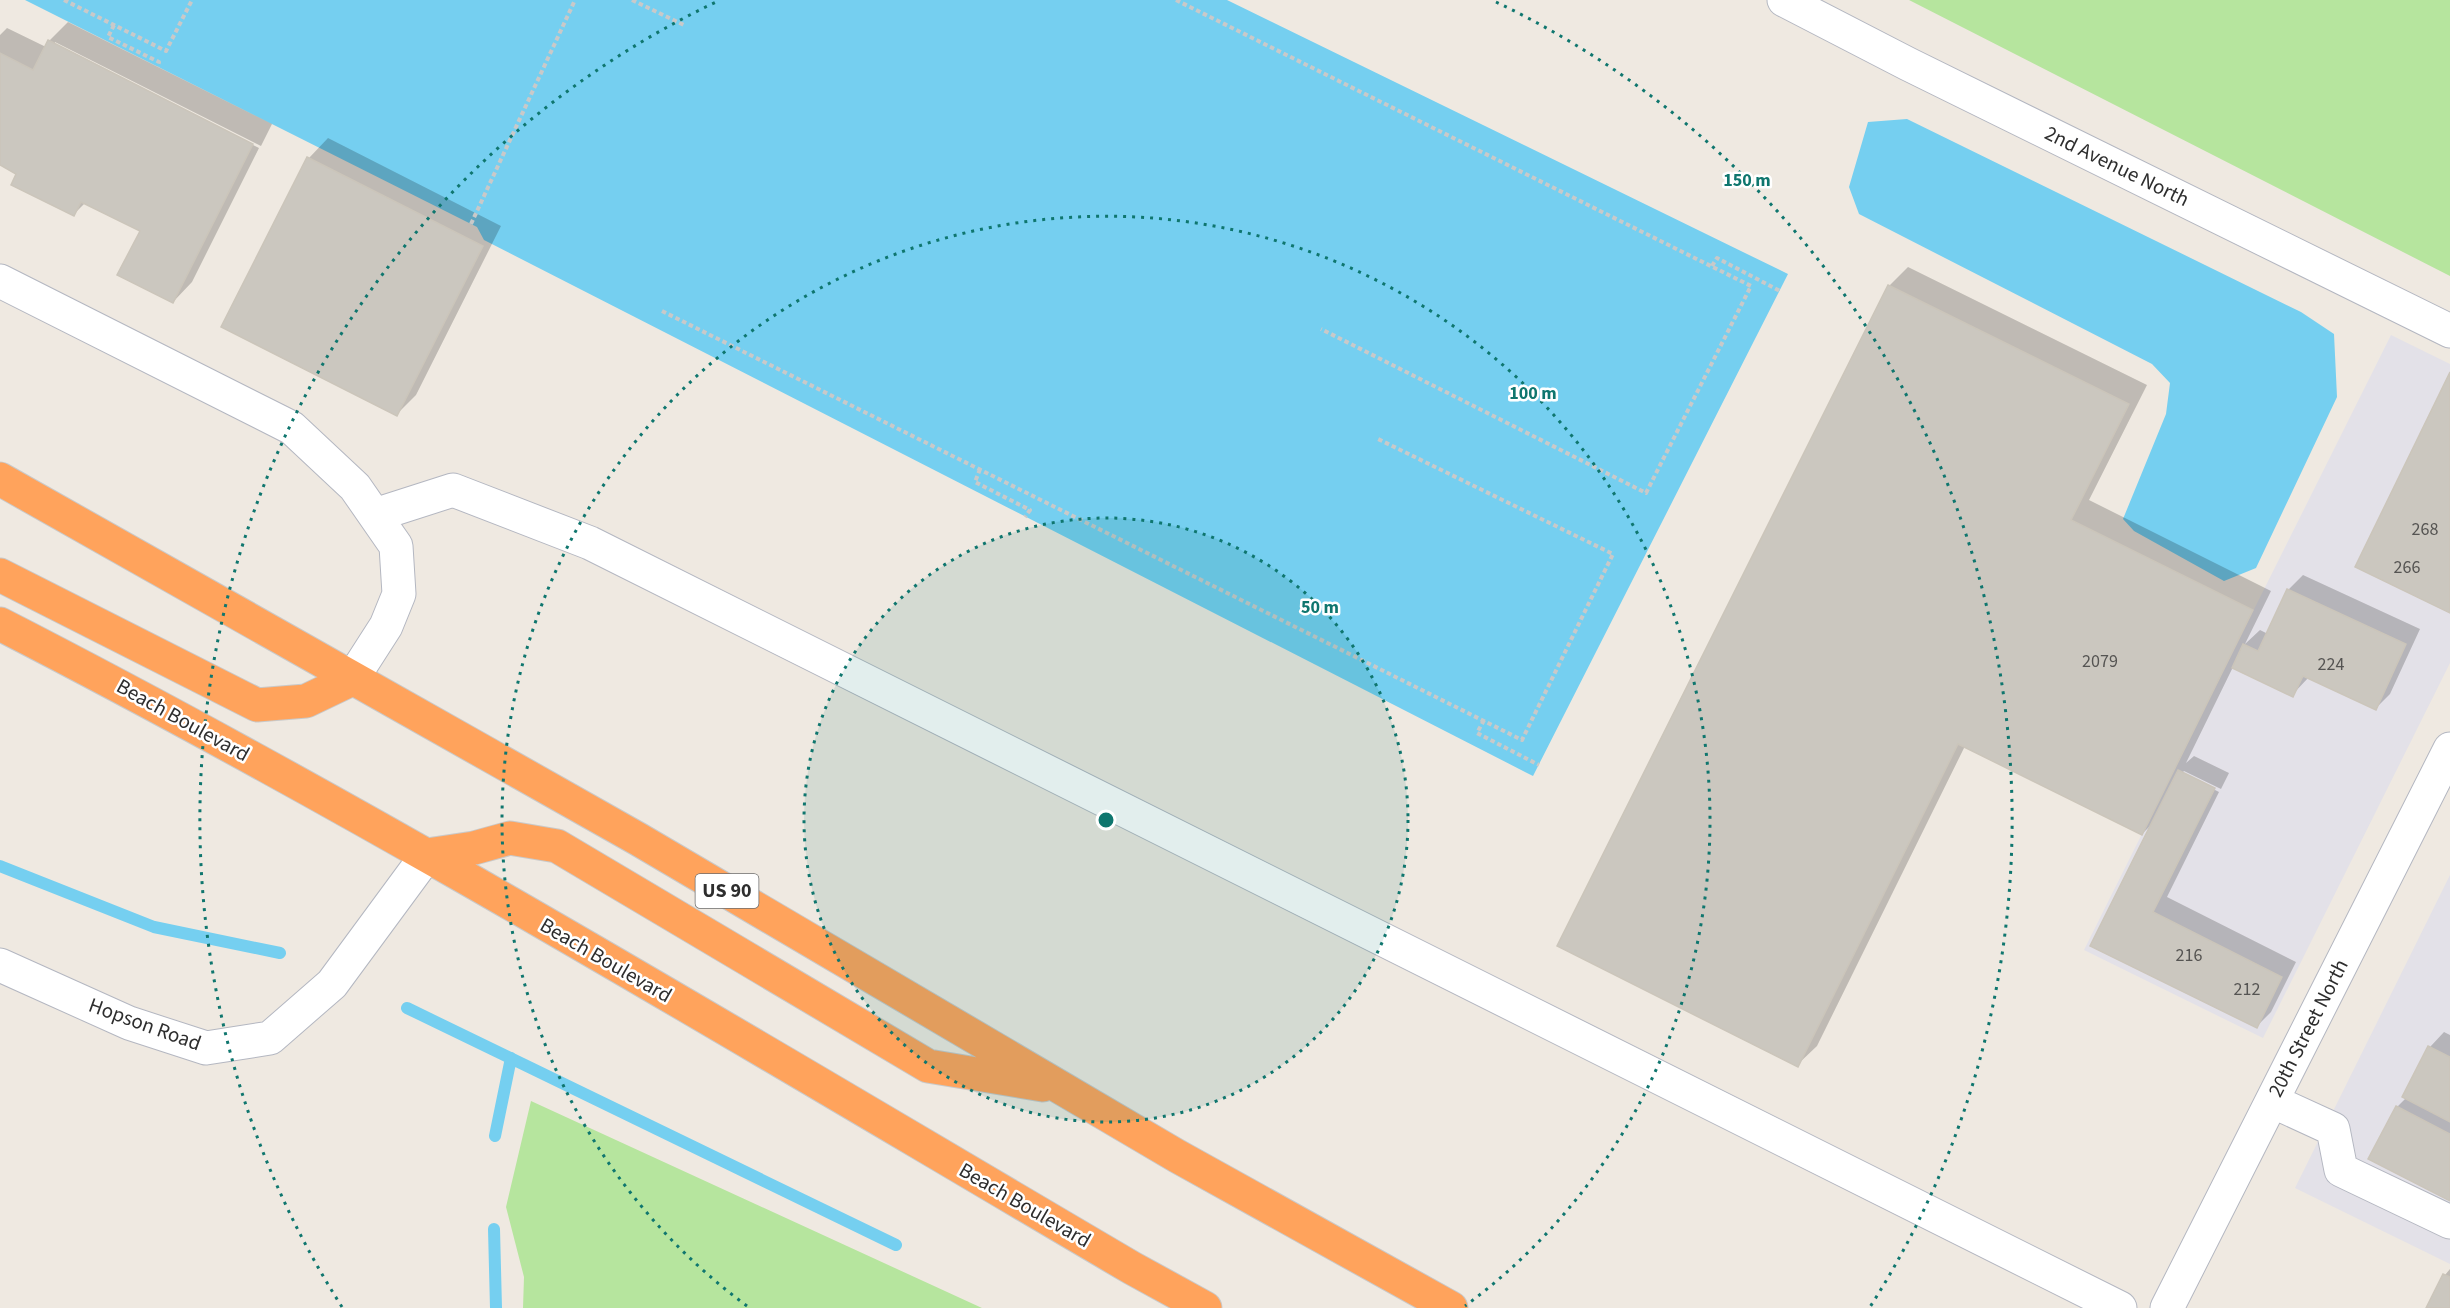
<svg xmlns="http://www.w3.org/2000/svg" width="2450" height="1308" font-family="'Source Sans 3',sans-serif">
  <rect width="100%" height="100%" fill="#efe9e1"/>
  <path fill="#e3e1e8" d="M2391,335L2450,364V663L2263,1038L2084,950Z
    M2450,875V1264L2295,1188Z"/>
  <path fill="#b6e59e" d="M1909,0H2450V276Z
    M531,1101L982,1308H523L524,1277L506,1207Z"/>
  <path fill="#75cff0" d="M25,0H1227L1788,274L1533,776L484,240L477,227Z
    M1907,119L2301,312L2334,334L2337,397L2256,568L2224,581L2134,531L2123,519L2166,414L2170,383L2152,364L1859,214L1849,187L1868,122Z"/>
  <path fill="#0003" d="M68,22L272,124L261,146L55,42V45L259,148L192,282L173,302L142,231L86,202L73,215L18,173L0,164V35L7,28L46,47L49,41Z
    M328,138L501,226L416,395L397,414L223,326L309,158Z
    M1908,267L2147,385L2089,500L2271,591L2245,644L2260,630L2268,634L2288,590L2303,575L2420,629L2390,694L2375,709L2309,677L2292,695L2233,667L2186,763L2194,756L2229,773L2221,789L2184,771L2182,773L2219,792L2167,897L2296,962L2271,1012L2256,1027L2092,945L2153,823L2142,834L1965,746L1817,1046L1797,1065L1889,286Z
    M2444,1032L2450,1035V1200L2397,1107L2406,1098L2430,1047Z
    M2450,1269V1308H2427L2445,1275Z"/>
  <g fill="none" stroke-linecap="round" stroke-linejoin="round">
    <path stroke="#75cff0" stroke-width="12" d="M0,866L154,927L280,953
      M407,1008L896,1245
      M495,1136L511,1058
      M494,1229L496,1308"/>
  </g>
  <path fill="#cbc7bf" stroke="#cbc5ba" stroke-width="1.5" d="M48,40L253,144L173,303L117,275L140,231L81,202L74,216L11,185L16,174L0,165V53L33,70Z
    M307,157L483,246L397,416L221,327Z
    M1888,285L2129,404L2071,520L2253,610L2142,835L1958,744L1798,1067L1557,946Z
    M2450,372V613L2355,567Z
    M2287,589L2406,644L2376,710L2303,676L2293,697L2232,668L2243,644L2258,651Z
    M2178,770L2215,788L2153,912L2282,977L2257,1028L2090,946Z
    M2428,1046L2450,1057V1122L2402,1097Z
    M2396,1106L2450,1134V1201L2368,1159Z
    M2443,1274L2450,1277V1308H2426Z"/>
  <g fill="none" stroke-linecap="round" stroke-linejoin="round">
    <defs>
      <path id="minor" d="M1784,0L1908,64L2450,331
        M0,281L292,428L355,487L396,546L399,594L386,626L352,679
        M375,515L453,490L590,543L2120,1308
        M0,965L129,1023L206,1048L270,1038L332,984L427,855
        M2272,1101L2333,1129L2341,1170L2450,1222
        M2167,1308L2450,749"/>
      <path id="highway" d="M0,479L638,839L1177,1156L1451,1308
        M0,575L257,705L306,701L352,679
        M0,624C386,822 757,1048 1132,1268L1205,1308
        M427,855L474,848L510,838L557,846L928,1066L1043,1085"/>
    </defs>
    <use href="#minor" stroke="#b4b7c1" stroke-width="35"/>
    <use href="#highway" stroke="#c9c9c9" stroke-width="35"/>
    <path stroke="#c9c9c9" stroke-width="4" stroke-dasharray="4.5 3" stroke-linecap="butt" d="M64,0L166,51L192,0
      M632,0L684,25
      M1176,0L1751,286L1646,493L1321,329
      M114,25L108,37L159,62L158,67
      M471,224L575,0
      M1712,266L1717,258L1780,291
      M662,311L1522,740L1613,554L1376,438
      M980,469L975,482L1030,510L1025,517
      M1484,720L1477,733L1539,765"/>
    <use href="#minor" stroke="#fff" stroke-width="33"/>
    <use href="#highway" stroke="#ffa35c" stroke-width="33"/>
  </g>
  <circle cx="1106" cy="820" r="302" fill="#0f766e" fill-opacity=".12"/>
  <g fill="none" stroke="#0f766e" stroke-width="3" stroke-dasharray="3 6">
    <circle cx="1106" cy="820" r="302"/>
    <path d="M747 1306A604 604 0 1 1 1465 1306"/>
    <path d="M342 1307A906 906 0 0 1 716 2M1496 2A906 906 0 0 1 1870 1307"/>
  </g>
  <g text-anchor="middle" dominant-baseline="central" stroke-width="5" stroke-linejoin="round" paint-order="stroke">
    <g font-size="18" fill="#555452">
      <text x="2425" y="529">268</text>
      <text x="2407" y="567">266</text>
      <text x="2100" y="661">2079</text>
      <text x="2331" y="664">224</text>
      <text x="2189" y="955">216</text>
      <text x="2247" y="989">212</text>
    </g>
    <rect fill="#fff" stroke="#6d6d6d" stroke-width="1.5" x="695.5" y="874" width="63" height="34" rx="4.5"/>
    <g font-size="20" font-weight="bold" fill="#2e2e2e">
      <text x="727" y="891">US 90</text>
    </g>
    <g font-size="21" fill="#2e2e2e" stroke="#fff">
      <text transform="translate(2117 166) rotate(26)">2nd Avenue North</text>
      <text transform="translate(183 720) rotate(29)">Beach Boulevard</text>
      <text transform="translate(606 960) rotate(30)">Beach Boulevard</text>
      <text transform="translate(145 1024) rotate(20)">Hopson Road</text>
      <text transform="translate(2308 1028) rotate(-63)">20th Street North</text>
      <text transform="translate(1025 1205) rotate(30)">Beach Boulevard</text>
    </g>
  </g>
  <circle cx="1106" cy="820" r="9" fill="#0f766e" stroke="#fff" stroke-width="3"/>
  <g font-size="18" text-anchor="middle" font-weight="bold" fill="#0f766e" stroke="#fff" stroke-width="5" stroke-linejoin="round" paint-order="stroke">
    <text x="1747" y="186">150 m</text>
    <text x="1533" y="399">100 m</text>
    <text x="1320" y="613">50 m</text>
  </g>
</svg>
